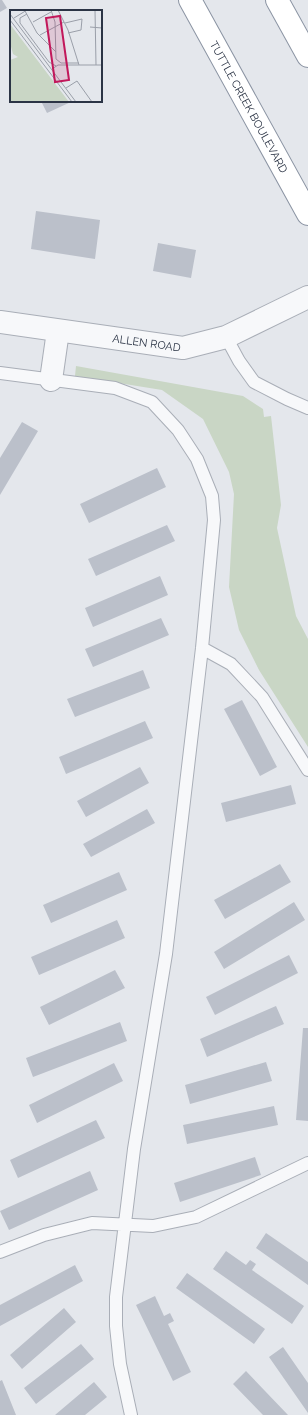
<svg xmlns="http://www.w3.org/2000/svg" width="308" height="1415" font-family="Raleway,sans-serif">
  <rect width="100%" height="100%" fill="#e4e7ec"/>
  <path fill="#c9d6c5" d="M76,366L243,396L263,409L264,417L271,416L281,505L277,528L296,616L308,639V747L259,670L239,630L229,587L234,494L229,472L203,419L162,390L75,376Z"/>
  <path fill="#bbc0ca" d="M0,0H2L7,8L0,12Z
    M41,101H73L47,113Z
    M36,211L100,220L95,259L31,249Z
    M158,243L196,250L191,278L153,271Z
    M22,422L38,431L0,495V458Z
    M157,468L166,487L89,523L80,504Z
    M167,525L175,541L96,576L88,559Z
    M160,576L168,595L93,627L85,608Z
    M161,618L169,635L93,667L85,649Z
    M143,670L150,688L75,717L67,699Z
    M242,700L277,767L260,776L224,709Z
    M145,721L153,738L66,774L59,757Z
    M140,767L149,783L86,817L77,801Z
    M291,785L296,804L226,822L221,803Z
    M147,809L155,823L91,857L83,844Z
    M280,864L291,882L225,919L214,900Z
    M119,872L127,890L51,923L43,905Z
    M294,902L305,920L224,969L214,952Z
    M117,920L125,938L39,975L31,957Z
    M289,955L298,973L215,1015L206,997Z
    M115,970L125,988L49,1025L40,1007Z
    M276,1006L284,1024L207,1057L200,1039Z
    M120,1022L127,1041L33,1077L26,1058Z
    M303,1028H308V1121L296,1120Z
    M266,1062L272,1081L190,1104L185,1085Z
    M114,1063L123,1081L37,1123L29,1105Z
    M274,1106L278,1125L187,1144L183,1125Z
    M96,1120L105,1138L18,1178L10,1160Z
    M255,1157L261,1175L180,1202L174,1183Z
    M90,1171L98,1190L9,1230L0,1211Z
    M266,1233L308,1262V1285L256,1248Z
    M226,1251L246,1265L250,1260L256,1264L252,1270L304,1306L292,1324L213,1269Z
    M75,1265L83,1281L0,1326V1305Z
    M187,1273L265,1329L254,1344L176,1288Z
    M155,1296L164,1316L170,1313L174,1321L168,1324L191,1372L173,1381L136,1305Z
    M64,1308L76,1322L22,1369L10,1355Z
    M81,1344L94,1359L36,1404L24,1388Z
    M283,1347L308,1383V1413L269,1357Z
    M246,1371L288,1415H263L233,1384Z
    M2,1380L16,1415H0V1381Z
    M94,1382L107,1397L85,1415H55Z"/>
  <g fill="none" stroke-linecap="round" stroke-linejoin="round">
    <defs>
      <path id="service" d="M226,337L239,361L254,382L287,399L308,408
        M0,373L115,388L152,402L178,430L197,459L212,496L214,520L202,648L166,954L134,1149L116,1297V1326L120,1364L131,1415
        M202,648L231,664L262,697L308,770
        M0,1252L44,1235L92,1223L153,1226L196,1217L308,1163"/>
      <g id="minor">
        <path id="s1" d="M0,322L183,348L226,337L308,297"/>
        <path d="M51,380L58,331"/>
      </g>
      <g id="trunk">
        <path id="s2" d="M190,0L308,214"/>
        <path d="M277,0L308,56"/>
      </g>
    </defs>
    <use href="#service" stroke="#a9aeb7" stroke-width="14"/>
    <use href="#minor" stroke="#a9aeb7" stroke-width="24"/>
    <use href="#trunk" stroke="#8b94a3" stroke-width="24"/>
    <use href="#service" stroke="#f7f8fa" stroke-width="12"/>
    <use href="#minor" stroke="#f7f8fa" stroke-width="22"/>
    <use href="#trunk" stroke="#fff" stroke-width="22"/>
  </g>
  <g text-anchor="middle" dominant-baseline="central" stroke-width="4" stroke-linejoin="round" paint-order="stroke">
    <g font-size="11" fill="#2b3445" stroke="#f4f6f9">
      <text stroke="none"><textPath href="#s2" startOffset="122">TUTTLE CREEK BOULEVARD</textPath></text>
      <text stroke="none"><textPath href="#s1" startOffset="148">ALLEN ROAD</textPath></text>
    </g>
  </g>
  <g transform="translate(10 10)">
    <rect width="92" height="92" fill="#e4e7ec"/>
    <path d="M0,14L9,26L59,92H0V50L8,47L3,44L0,33Z" fill="#c9d6c5"/>
    <path fill="none" stroke="#9a9fa9" stroke-width="1" d="M41,0L45,12L46,49L51,53H69M48,0L58,20L69,55M85,0L86,55M15,1L27,23L46,42M0,4L66,92M17,4L10,8V13L39,52L46,56M4,8L17,0M0,10L62,92M23,12L41,2M55,13L72,9L71,20L58,23M80,17L92,18M30,25L54,12M42,59L48,55H92M56,78L67,71L82,92"/>
    <path fill="#c2185b" fill-opacity="0.15" stroke="#c2185b" stroke-width="2" d="M50,6L59,70L45,72L36,8Z"/>
    <rect width="92" height="92" fill="none" stroke="#2b3445" stroke-width="2"/>
  </g>
</svg>
